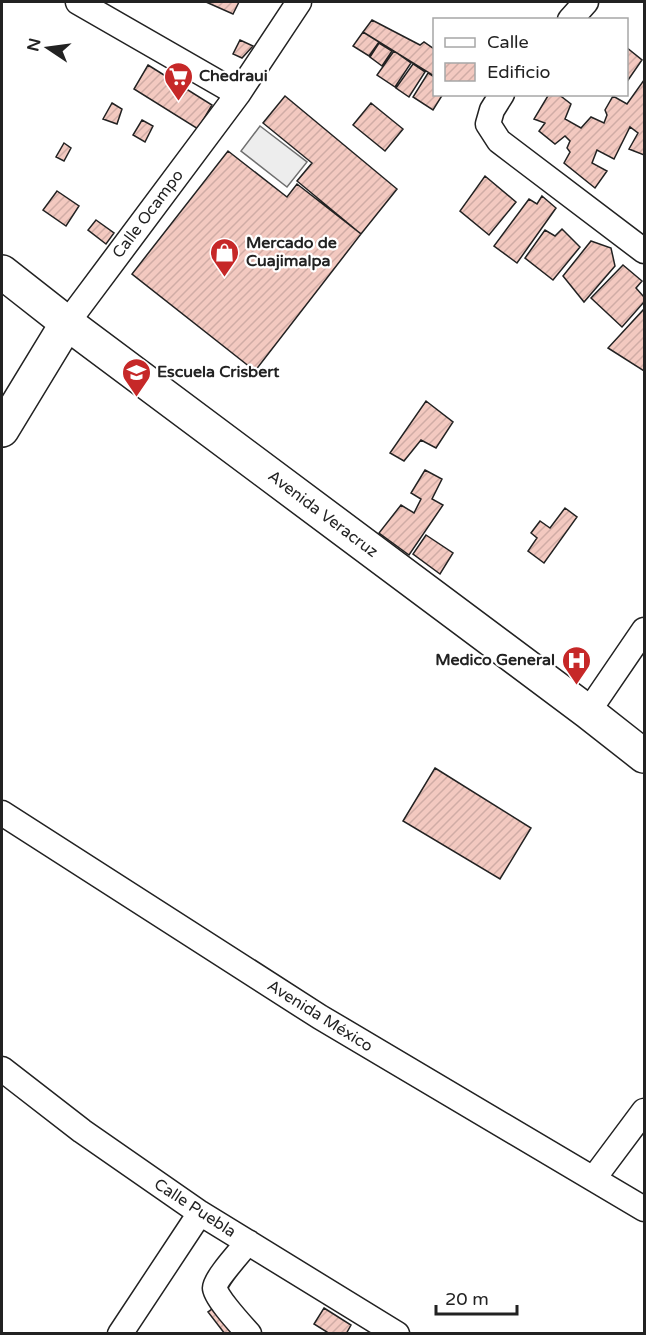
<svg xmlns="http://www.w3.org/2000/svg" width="646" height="1335" font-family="'Varela Round',sans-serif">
  <defs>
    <pattern id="building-hatch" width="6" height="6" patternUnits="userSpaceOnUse" patternTransform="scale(1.5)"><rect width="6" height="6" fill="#f3c9c0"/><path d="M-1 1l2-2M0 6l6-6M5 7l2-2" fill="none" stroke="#d0aca5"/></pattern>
  </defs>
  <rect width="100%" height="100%" fill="#fff"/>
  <path fill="#ededed" stroke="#6f6f6f" stroke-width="1.5" d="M260,126L307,162L287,187L241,151Z"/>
  <path fill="url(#building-hatch)" stroke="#222" stroke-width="1.5" d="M206,2H239L233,14Z
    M372,20L420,45L424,42L434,49V76L363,32Z
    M363,32L379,42L369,56L353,46Z
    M240,40L253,46L242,58L233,54Z
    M379,43L392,51L382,66L370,57Z
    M626,47L642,60L626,83Z
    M394,51L411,63L395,87L377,75Z
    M413,64L425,72L409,97L396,88Z
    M148,65L212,105L198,129L134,89Z
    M428,73L434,77V94H443L433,110L413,97Z
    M644,80V155L629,149L638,133L630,127L614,159L597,150L592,163L607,171L595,188L564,163L570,152L567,148L570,141L565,136L555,144L539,131L545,123L534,119L549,94H558L571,104L565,119L581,128L591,117L604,123L607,115L605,110L613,96L627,104Z
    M285,96L397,189L361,234L297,181L312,163L263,123Z
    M112,103L122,109L117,124L103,119Z
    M371,103L403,129L385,151L353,125Z
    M142,120L153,126L145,142L133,135Z
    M64,143L71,148L64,161L56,157Z
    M228,151L287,197L297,184L361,234L255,371L132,274Z
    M485,176L516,202L489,235L460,211Z
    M57,191L79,206L66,226L43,210Z
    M542,196L556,208L517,263L494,246L529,199L537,204Z
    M96,220L114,233L106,244L88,230Z
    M562,229L580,247L553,280L525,258L545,230L555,236Z
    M591,241L611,248L615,266L584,302L563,276Z
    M623,265L642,281L636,288L644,297V302L622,327L591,298Z
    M644,309V371L608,348Z
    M426,401L453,422L436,448L421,440L404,461L390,453Z
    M425,470L442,479L432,499L443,505L409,555L379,533L401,505L414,513L421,499L411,493Z
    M565,508L577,517L544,563L528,551L537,538L531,533L540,521L550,528Z
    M426,535L453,553L440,574L413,554Z
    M435,768L531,828L500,879L403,821Z
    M219,1304L238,1328L231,1334H225L208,1312Z
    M324,1308L351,1325L346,1334H326L327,1332L314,1324Z"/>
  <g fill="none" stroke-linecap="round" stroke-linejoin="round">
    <defs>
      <path id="street" d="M78,2L238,94
        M570,20L586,2
        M502,94L492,110L488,124L499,141L644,251
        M67,323L238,94L299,2
        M588,712L644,630
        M2,813L320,1017L644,1209
        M2,1069L82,1131L200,1213L397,1334
        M594,1178L644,1111
        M248,1242C241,1251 215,1279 215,1288C215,1297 242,1326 249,1334
        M120,1334L200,1213"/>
      <path id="secondary" d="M2,272L67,323L588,712L644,756
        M2,430L67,323"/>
    </defs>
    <use href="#street" stroke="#222" stroke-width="27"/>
    <use href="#secondary" stroke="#222" stroke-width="36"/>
    <use href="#street" stroke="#fff" stroke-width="24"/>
    <use href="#secondary" stroke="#fff" stroke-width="33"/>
  </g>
  <defs>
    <symbol id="supermarket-pin" viewBox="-11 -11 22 30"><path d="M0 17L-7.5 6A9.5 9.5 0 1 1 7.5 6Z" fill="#c62828" stroke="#fff"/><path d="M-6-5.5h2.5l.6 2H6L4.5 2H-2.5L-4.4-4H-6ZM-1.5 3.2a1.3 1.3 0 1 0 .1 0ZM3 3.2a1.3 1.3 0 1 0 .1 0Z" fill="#fff"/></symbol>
    <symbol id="shop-pin" viewBox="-11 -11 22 30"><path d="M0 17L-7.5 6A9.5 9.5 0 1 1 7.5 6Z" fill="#c62828" stroke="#fff"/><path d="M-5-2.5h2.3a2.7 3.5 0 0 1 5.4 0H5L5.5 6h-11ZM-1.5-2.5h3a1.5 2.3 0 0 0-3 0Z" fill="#fff"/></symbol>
    <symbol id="university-pin" viewBox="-11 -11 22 30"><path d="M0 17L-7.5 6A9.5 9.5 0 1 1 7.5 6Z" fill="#c62828" stroke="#fff"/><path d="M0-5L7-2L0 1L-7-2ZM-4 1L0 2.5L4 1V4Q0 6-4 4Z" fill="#fff"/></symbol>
    <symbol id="hospital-pin" viewBox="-11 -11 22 30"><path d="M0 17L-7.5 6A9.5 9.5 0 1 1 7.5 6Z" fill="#c62828" stroke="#fff"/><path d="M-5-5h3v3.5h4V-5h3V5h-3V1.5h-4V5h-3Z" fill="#fff"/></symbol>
  </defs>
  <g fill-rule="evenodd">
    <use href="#supermarket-pin" x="162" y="60" width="33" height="45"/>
    <use href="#shop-pin" x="208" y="236" width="33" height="45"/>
    <use href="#university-pin" x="120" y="356" width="33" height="45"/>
    <use href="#hospital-pin" x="560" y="644" width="33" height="45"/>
  </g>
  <g text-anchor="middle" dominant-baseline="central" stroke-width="4.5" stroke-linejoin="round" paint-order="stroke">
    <g font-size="16" font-weight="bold" fill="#222" stroke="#fff" text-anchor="start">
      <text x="199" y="76">Chedraui</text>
      <text x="246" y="243">Mercado de<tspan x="246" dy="18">Cuajimalpa</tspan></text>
      <text x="157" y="372">Escuela Crisbert</text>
      <text x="555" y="660" text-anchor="end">Medico General</text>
    </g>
    <g font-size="16" fill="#222" stroke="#fff">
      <text transform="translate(148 214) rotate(-53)">Calle Ocampo</text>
      <text transform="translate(323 514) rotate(37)">Avenida Veracruz</text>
      <text transform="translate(320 1016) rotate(32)">Avenida México</text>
      <text transform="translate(195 1208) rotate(33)">Calle Puebla</text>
    </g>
  </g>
  <rect width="646" height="1335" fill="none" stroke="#222222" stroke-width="6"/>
  <rect x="433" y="18" width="195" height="78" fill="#ffffff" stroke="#a7a7a7" stroke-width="1.5"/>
  <rect x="445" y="38" width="30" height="9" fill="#ffffff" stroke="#a7a7a7" stroke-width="1.5"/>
  <text x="487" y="48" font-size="18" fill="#222222">Calle</text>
  <rect x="445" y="63" width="30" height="18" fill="url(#building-hatch)" stroke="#a7a7a7" stroke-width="1.5"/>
  <text x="487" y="78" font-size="18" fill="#222222">Edificio</text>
  <g transform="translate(48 48) rotate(283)" stroke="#ffffff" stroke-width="4.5" paint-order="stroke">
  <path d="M0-4.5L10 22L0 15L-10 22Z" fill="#222222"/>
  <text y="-9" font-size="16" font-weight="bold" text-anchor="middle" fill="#222222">N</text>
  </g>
  <path d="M436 1305v9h81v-9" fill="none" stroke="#222222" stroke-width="3"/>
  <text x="445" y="1305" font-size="18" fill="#222222" stroke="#ffffff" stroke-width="4.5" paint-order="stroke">20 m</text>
</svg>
